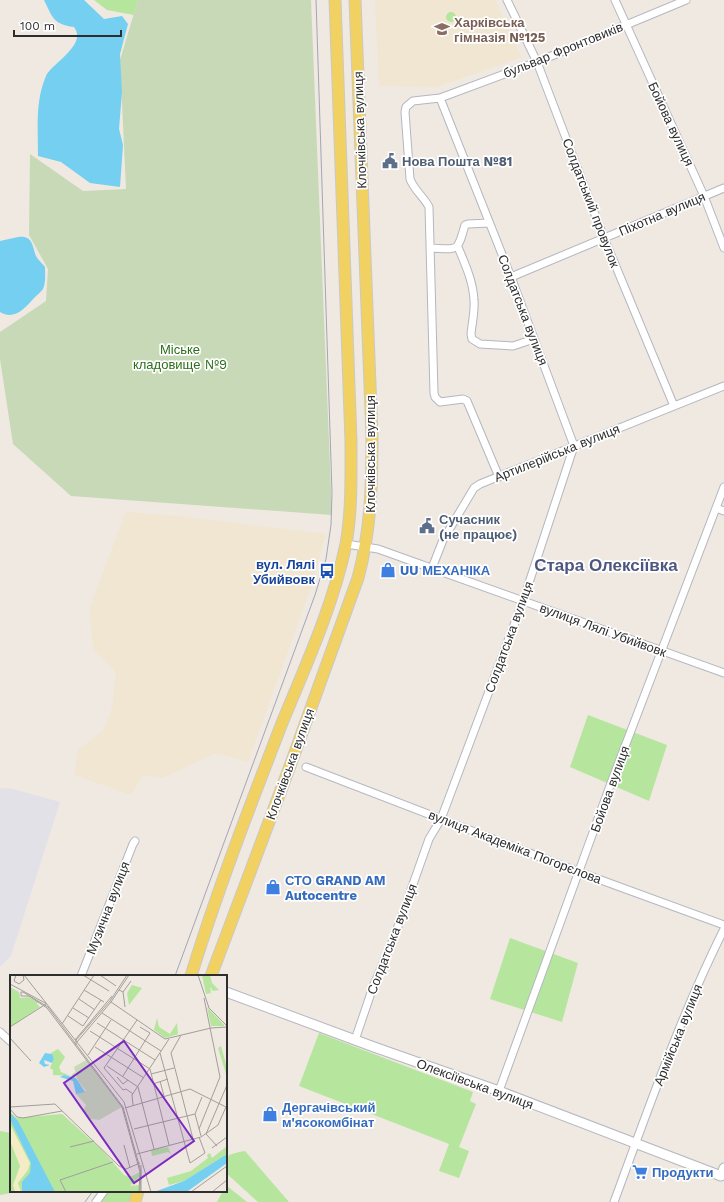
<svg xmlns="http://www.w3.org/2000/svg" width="724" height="1202" font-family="'Work Sans',sans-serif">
  <rect width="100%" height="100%" fill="#efe9e1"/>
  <path fill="#e3e1e8" d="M0,788L13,789L60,802L11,956L0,967Z"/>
  <path fill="#f0e6d1" d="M375,0H495L521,57L437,87L379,86Z
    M126,512L177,516L326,534L310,590L248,762L216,753L162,778L143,775L131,795L75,775L78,750L103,731L112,708L116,673L93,648L90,607Z"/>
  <path fill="#b6e59e" d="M94,0H138L134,15L107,10Z
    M446 17a5 5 0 1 1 10 0a5 5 0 1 1-10 0Z
    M588,715L667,745L649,801L570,767Z
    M510,938L578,963L562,1022L490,999Z
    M319,1033L473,1092L470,1101L476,1104L459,1147L469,1151L459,1178L439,1171L449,1144L299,1086Z
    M0,1131L11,1133V1191H22L0,1195Z
    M245,1151L289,1202H258L226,1173V1162L229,1155L239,1152Z
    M227,1186L247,1202H217L223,1191H226Z
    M104,1191H138L135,1202H96Z"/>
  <path fill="#c8d9b8" d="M138,0H311L332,515L71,496L13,444L0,359V332L46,301L48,269L29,235L30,154L83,191L126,189L120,60Z"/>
  <path fill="#75cff0" d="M44,0H84L104,19L122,16L128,24L120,54L122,92L119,129L123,145L120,187L90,183L61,162L38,156C38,130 35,101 46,76C51,64 88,45 74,27C53,24 53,18 44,0Z
    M18,237C33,235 32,246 36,256C38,260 42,263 45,267C45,273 46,283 43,289C41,292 37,295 34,298C25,308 14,321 0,312V241Z"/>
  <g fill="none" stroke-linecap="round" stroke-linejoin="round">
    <defs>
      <path id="minor" d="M507,0L537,62L604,238L674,406
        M615,0L704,196L724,248
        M458,247C465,264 473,281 474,300C475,311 472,323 471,334L472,339L480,344L513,346L534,339
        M430,248C459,249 457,253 465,225L468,224L489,223
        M511,277L724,188
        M499,477L467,401L463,399L440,402L435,397L434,393L429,207C424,197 414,190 410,179L405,112L406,107L413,101L440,98L537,62L686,0
        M716,508L724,511
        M346,544L378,549L724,673
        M432,568L443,540L474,488L480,484L724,386
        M306,767L579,872L724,925
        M81,976L133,844L135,841
        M0,1032L11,1042
        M355,1040L373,987L395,935L429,839L441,819L523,601L574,446L511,277L440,98
        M499,1091L611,783L724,487
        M96,1202L104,1191
        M614,1202C648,1110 680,1017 724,929"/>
      <path id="tertiary" d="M226,992L374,1047L499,1091L721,1176L724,1168"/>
      <path id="primary" d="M191,976C217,891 250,806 282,723C306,665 333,606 346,544C352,510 351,475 351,441L335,0
        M211,976L290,766L358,578C371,530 372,485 372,436L355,0
        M135,1202L138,1191"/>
    </defs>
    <use href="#minor" stroke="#b4b7c1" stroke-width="9"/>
    <use href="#tertiary" stroke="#b4b7c1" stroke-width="11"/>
    <use href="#primary" stroke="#c9c9c9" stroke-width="13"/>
    <use href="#minor" stroke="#fff" stroke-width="7"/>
    <use href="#tertiary" stroke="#fff" stroke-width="9"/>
    <use href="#primary" stroke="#f2d163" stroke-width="11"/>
    <path stroke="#a3a6b8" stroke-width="1" d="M175,976L315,595L326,559L331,525L332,493L316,0
      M85,1202L93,1191"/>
  </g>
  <defs>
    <symbol id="school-bare" viewBox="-9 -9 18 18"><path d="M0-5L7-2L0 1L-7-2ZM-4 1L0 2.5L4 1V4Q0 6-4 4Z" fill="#8d6e63" stroke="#fff" stroke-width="2.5" paint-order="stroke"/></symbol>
    <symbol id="civic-bare" viewBox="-9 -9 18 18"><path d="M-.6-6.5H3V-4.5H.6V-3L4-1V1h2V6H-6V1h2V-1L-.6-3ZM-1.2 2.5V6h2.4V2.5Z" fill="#5c6f8a" stroke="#fff" stroke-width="2.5" paint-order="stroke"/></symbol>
    <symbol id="shop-bare" viewBox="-9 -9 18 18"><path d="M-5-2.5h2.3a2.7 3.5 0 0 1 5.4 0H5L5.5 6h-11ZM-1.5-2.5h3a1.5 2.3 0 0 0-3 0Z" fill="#3f7fe0" stroke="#fff" stroke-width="2.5" paint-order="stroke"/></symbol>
    <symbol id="bus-bare" viewBox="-9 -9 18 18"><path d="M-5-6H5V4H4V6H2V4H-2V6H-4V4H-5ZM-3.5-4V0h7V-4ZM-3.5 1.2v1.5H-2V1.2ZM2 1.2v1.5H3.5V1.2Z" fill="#1a4fb4" stroke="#fff" stroke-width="2.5" paint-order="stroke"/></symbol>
    <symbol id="supermarket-bare" viewBox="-9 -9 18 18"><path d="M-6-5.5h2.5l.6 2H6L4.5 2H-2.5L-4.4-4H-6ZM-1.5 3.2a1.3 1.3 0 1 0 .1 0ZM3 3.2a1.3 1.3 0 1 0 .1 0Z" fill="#3f7fe0" stroke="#fff" stroke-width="2.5" paint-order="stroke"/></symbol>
  </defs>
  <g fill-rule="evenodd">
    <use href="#school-bare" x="431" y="18" width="22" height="22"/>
    <use href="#civic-bare" x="379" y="150" width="22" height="22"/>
    <use href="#civic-bare" x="416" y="515" width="22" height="22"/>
    <use href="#shop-bare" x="377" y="559" width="22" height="22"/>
    <use href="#bus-bare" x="316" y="560" width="22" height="22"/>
    <use href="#shop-bare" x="262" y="876" width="22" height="22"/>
    <use href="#shop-bare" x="259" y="1103" width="22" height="22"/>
    <use href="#supermarket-bare" x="629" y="1161" width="22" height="22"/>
  </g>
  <g text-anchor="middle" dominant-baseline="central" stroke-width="3.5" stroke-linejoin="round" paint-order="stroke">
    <g font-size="13" font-weight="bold" fill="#785e54" stroke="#fff" text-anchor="start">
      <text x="454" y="22">Харківська<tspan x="454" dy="15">гімназія №125</tspan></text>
    </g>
    <g font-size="13" fill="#2e2e2e" stroke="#fff">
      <text transform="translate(563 50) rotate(-22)">бульвар Фронтовиків</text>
      <text transform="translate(671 124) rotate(65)">Бойова вулиця</text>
      <text transform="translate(360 130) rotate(-92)">Клочківська вулиця</text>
      <text transform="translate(591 203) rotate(69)">Солдатський провулок</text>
      <text transform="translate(662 214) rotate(-23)">Піхотна вулиця</text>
      <text transform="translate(523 310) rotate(69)">Солдатська вулиця</text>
      <text transform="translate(557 453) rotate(-22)">Артилерійська вулиця</text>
      <text transform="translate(370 454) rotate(-90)">Клочківська вулиця</text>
      <text transform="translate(603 630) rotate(20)">вулиця Лялі Убийвовк</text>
      <text transform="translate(509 637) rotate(-70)">Солдатська вулиця</text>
      <text transform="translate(290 764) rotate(-70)">Клочківська вулиця</text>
      <text transform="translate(610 789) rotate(-70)">Бойова вулиця</text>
      <text transform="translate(515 847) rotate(21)">вулиця Академіка Погорєлова</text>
      <text transform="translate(108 908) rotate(-69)">Музична вулиця</text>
      <text transform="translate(392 939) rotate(-69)">Солдатська вулиця</text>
      <text transform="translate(678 1035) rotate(-68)">Армійська вулиця</text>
      <text transform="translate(475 1084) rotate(20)">Олексіївська вулиця</text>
    </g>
    <g font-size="13" font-weight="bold" fill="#4e5e75" stroke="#fff" text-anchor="start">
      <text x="402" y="161">Нова Пошта №81</text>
      <text x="439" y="519">Сучасник<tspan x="439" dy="15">(не працює)</tspan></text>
    </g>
    <g font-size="13" fill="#2c6e1b" stroke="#fff">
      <text x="180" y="349">Міське<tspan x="180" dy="15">кладовище №9</tspan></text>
    </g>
    <g font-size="13" font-weight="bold" fill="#164399" stroke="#fff" text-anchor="end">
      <text x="315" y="564">вул. Лялі<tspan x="315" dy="15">Убийвовк</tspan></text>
    </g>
    <g font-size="13" font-weight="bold" fill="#366cbe" stroke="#fff" text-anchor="start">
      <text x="400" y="570">UU МЕХАНІКА</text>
      <text x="285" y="880">СТО GRAND AM<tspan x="285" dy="15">Autocentre</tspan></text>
      <text x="282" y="1107">Дергачівський<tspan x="282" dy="15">м'ясокомбінат</tspan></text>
      <text x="652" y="1172">Продукти</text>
    </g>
    <g font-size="17" font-weight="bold" fill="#4d5680" stroke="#fff">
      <text x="606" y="565">Стара Олексіївка</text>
    </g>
  </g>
  <g transform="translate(10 975)">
    <rect width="217" height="217" fill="#efe9e1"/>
    <path d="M192,0H200L202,8L209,15L203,16L200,12L201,18L196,19ZM122,10L132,13L119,30L117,18ZM0,12L9,17L10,23L19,22L28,27L27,29L30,32L0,52ZM197,32L214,50V51H201ZM147,43L149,52L160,59L167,48L168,59L155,63L144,55ZM211,71L217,93V102L208,73ZM48,74L55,82L49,92L51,97L61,101L65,97L66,101L43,100V95L40,93L44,84L41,78ZM0,137L7,143L52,139L92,175L114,200L120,202L130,197V201L120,211L130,210L129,217H0ZM217,171V179L174,206L159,210L157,203L181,196L198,183L197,180L200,178L202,183ZM158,172L161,179L158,177L142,181L141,175Z" fill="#b6e59e"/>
    <path d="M0,149L20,188L18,195L8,208L11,217H5L3,210L10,191L0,166Z" fill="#f3ecc5"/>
    <path d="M76,85L112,132L89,145L81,144L73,136L76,130L66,119L76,116L68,106L64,92Z" fill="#c8d9b8"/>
    <path d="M35,78L42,79L44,84L42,88L34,85L35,89L40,90L34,92L29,88ZM54,100L66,103L75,117L66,119L63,106L50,102ZM0,138L8,146L45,217H12V207L20,198L21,188L0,144ZM217,179V188L178,216L144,217L174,206Z" fill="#75cff0"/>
    <path fill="none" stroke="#a29e99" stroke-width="1" d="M6,0L4,6L9,9L14,5L13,0M14,0L114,127L141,217M73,0L99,16M90,0L106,11M188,0L199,33L217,51M0,9L37,29M74,15L94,27M109,15L113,17L115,32M113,17L121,6M69,24L85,35M101,27L155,64L201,53L217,52M63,33L79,43M92,38L151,76M58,41L73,51L91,25M87,48L145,85M52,49L84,0M0,52L36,29M80,56L140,94L159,170M171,60L161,78L183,164M0,63L21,86M65,65L102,21M67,67L101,27L119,0M66,70V65L100,26L117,0M85,72L134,103M150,78L180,188L195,178L189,162M78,80L101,45M97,91L128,112L144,174M141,99L164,93M113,101L140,58L130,52M107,102L113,109L118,105M150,106L154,121M143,109L158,104M123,119L116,114L113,115L94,93L127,45M123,130L122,120L159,64M0,132L45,129L109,191L116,194L130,188M115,133L180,114L216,132L208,150L191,162L127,179M0,134L7,142L13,143L52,136M185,139L191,161M124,154L185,139L192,122M189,154L210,102L194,23M114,170L120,193M207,171L196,159L217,110M60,172L84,166M202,173L217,162M56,217L50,205L103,187M129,217L130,197L112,132L37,33L19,21H11V17H13L38,32L113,132L131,197L130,217M131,217V190M181,217L217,191M202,217L217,205"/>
    <path fill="#7b2cbf" fill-opacity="0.15" stroke="#7b2cbf" stroke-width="2" d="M114,66L184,166L124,208L54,108Z"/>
    <rect width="217" height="217" fill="none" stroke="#2e2e2e" stroke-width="2"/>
  </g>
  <path d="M14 30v6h107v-6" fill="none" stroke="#2e2e2e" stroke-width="2"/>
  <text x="20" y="30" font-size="12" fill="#2e2e2e" stroke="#ffffff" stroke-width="3" paint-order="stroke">100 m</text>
</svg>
